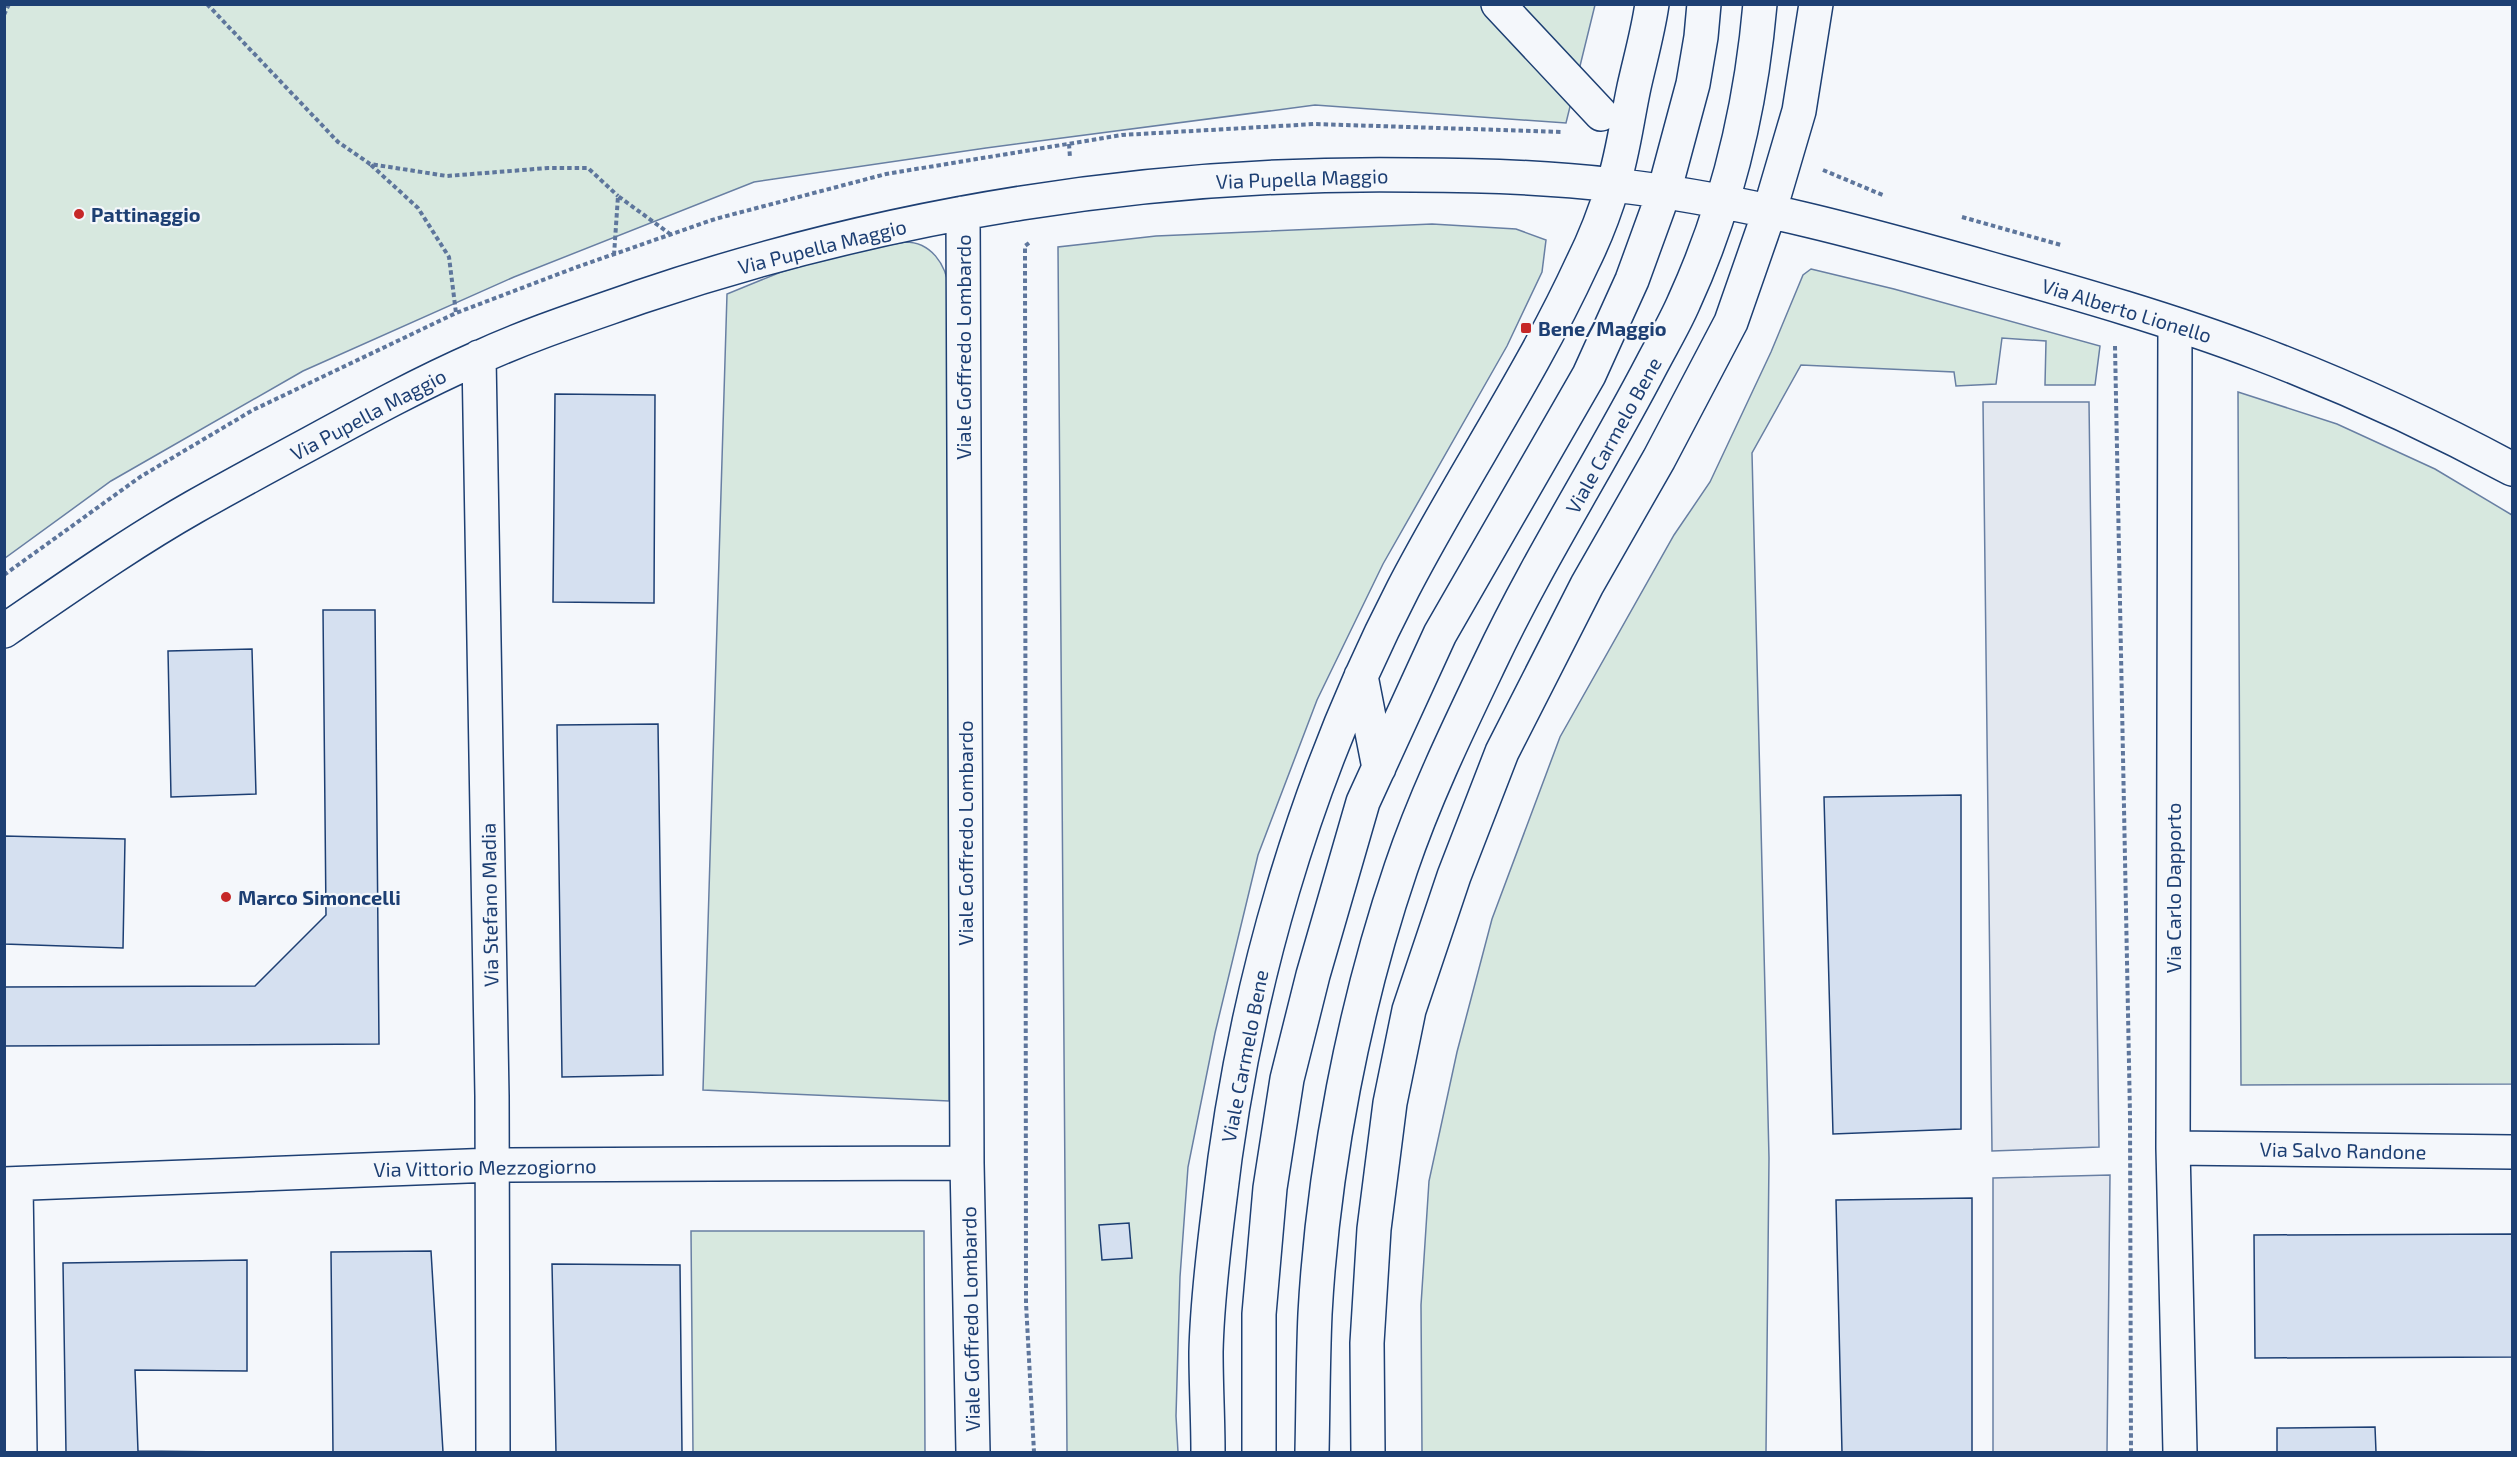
<svg xmlns="http://www.w3.org/2000/svg" width="2517" height="1457" font-family="'Exo 2',sans-serif">
  <rect width="100%" height="100%" fill="#f4f7fb"/>
  <path fill="#d7e8df" stroke="#687fa3" stroke-width="1.5" d="M5,5H1595L1566,123L1315,105L986,148L754,182L514,277L303,371L111,481L5,558Z
    M1432,224L1516,229L1546,240L1542,272L1507,346L1383,564L1317,700L1258,855L1215,1033L1188,1167L1180,1277L1176,1416L1178,1452H1067L1058,247L1156,236Z
    M905,242C931,242 946,264 949,289V1101L703,1090L727,294L781,272L839,254Z
    M1811,269L1894,289L2100,346L2095,385H2045L2046,341L2002,338L1996,384L1956,386L1954,372L1801,365L1752,453L1769,1158L1766,1452H1422L1421,1305L1429,1181L1457,1052L1492,919L1560,737L1674,535L1710,482L1771,352L1803,275Z
    M2238,392L2337,424L2435,469L2512,515V1084L2241,1085Z
    M691,1231H924L925,1452H693Z"/>
  <path fill="#e3e8f0" stroke="#687fa3" stroke-width="1.5" d="M1983,402H2089L2099,1147L1992,1151Z
    M2110,1175L2107,1452H1993V1178Z"/>
  <path fill="#d5e0f0" stroke="#1d3f73" stroke-width="1.5" d="M555,394L655,395L654,603L553,602Z
    M323,610H375L379,1044L4,1046V987L255,986L326,915Z
    M252,649L256,794L171,797L168,651Z
    M658,724L663,1075L562,1077L557,725Z
    M1961,795V1129L1833,1134L1824,797Z
    M4,836L125,839L123,948L4,944Z
    M1972,1198V1452H1842L1836,1200Z
    M1129,1223L1132,1258L1102,1260L1099,1225Z
    M2512,1234V1357L2255,1358L2254,1235Z
    M431,1251L443,1452H333L331,1252Z
    M247,1260V1371L135,1370L138,1451L231,1452H66L63,1263Z
    M552,1264L680,1265L682,1452H556Z
    M2375,1427L2376,1452H2277V1428Z"/>
  <g fill="none" stroke-linecap="round" stroke-linejoin="round">
    <defs>
      <path id="minor" d="M1498,4L1601,114
        M963,213L967,1163L973,1452
        M2175,324L2173,1148L2180,1452
        M479,357L492,1096L493,1452
        M4,631C67,588 129,544 194,507C233,485 272,464 311,443C366,413 421,383 478,358C530,334 586,316 640,297C888,213 1152,171 1414,175C1480,175 1547,177 1613,185C1741,199 1867,234 1991,269C2080,294 2171,320 2258,353C2345,386 2430,425 2512,469
        M1361,676L1379,768
        M2173,1148L2512,1152
        M4,1184L493,1165L967,1163
        M16,1184L20,1452
        M1208,1452C1208,1419 1206,1386 1206,1352C1207,1304 1213,1254 1219,1206C1243,992 1304,781 1403,589C1460,479 1530,377 1582,264C1594,240 1605,212 1613,185C1623,154 1627,120 1634,87C1640,60 1648,32 1652,4
        M1259,1452V1314L1270,1188L1287,1079L1313,975L1363,802L1440,634L1589,375L1632,280L1664,192L1693,84L1701,37L1704,4
        M1312,1452C1313,1406 1313,1360 1315,1314C1323,1168 1354,1006 1401,868C1425,797 1458,729 1490,662C1538,560 1600,464 1652,364C1663,343 1675,323 1684,302C1727,208 1751,107 1760,4
        M1368,1452L1367,1343L1374,1229L1390,1103L1409,1010L1454,876L1502,752L1587,585L1659,459L1731,322L1769,213L1799,111L1816,4"/>
    </defs>
    <use href="#minor" stroke="#1d3f73" stroke-width="36"/>
    <path stroke="#5e769c" stroke-width="4" stroke-dasharray="4.5 3" stroke-linecap="butt" d="M207,4L338,142L370,164L447,176L548,168H588L618,196
      M4,15L9,4
      M1069,144L1070,158
      M371,165L418,208L449,257L456,313
      M1823,170L1885,196
      M1962,217L2061,245
      M1029,243L1025,246L1026,1303L1034,1452
      M614,255L618,196L670,234
      M2115,346L2130,1115L2131,1452
      M4,575L140,477L253,410L456,313L577,267L715,219L886,174L1122,135L1315,124L1563,132"/>
    <use href="#minor" stroke="#f4f7fb" stroke-width="33"/>
  </g>
  <g fill="#c62828" stroke="#f4f7fb" stroke-width="2">
    <circle cx="79" cy="214" r="6"/>
    <rect x="1520" y="322" width="12" height="12" rx="3"/>
    <circle cx="226" cy="897" r="6"/>
  </g>
  <g text-anchor="middle" dominant-baseline="central" stroke-width="4.5" stroke-linejoin="round" paint-order="stroke">
    <g font-size="20" fill="#1d3f73" stroke="#f4f7fb">
      <text transform="translate(1302 178) rotate(-2)">Via Pupella Maggio</text>
      <text transform="translate(822 246) rotate(-14)">Via Pupella Maggio</text>
      <text transform="translate(2127 310) rotate(17)">Via Alberto Lionello</text>
      <text transform="translate(963 347) rotate(-90)">Viale Goffredo Lombardo</text>
      <text transform="translate(368 414) rotate(-28)">Via Pupella Maggio</text>
      <text transform="translate(1613 435) rotate(-61)">Viale Carmelo Bene</text>
      <text transform="translate(965 833) rotate(-90)">Viale Goffredo Lombardo</text>
      <text transform="translate(2173 888) rotate(-90)">Via Carlo Dapporto</text>
      <text transform="translate(489 905) rotate(-91)">Via Stefano Madia</text>
      <text transform="translate(1244 1056) rotate(-79)">Viale Carmelo Bene</text>
      <text transform="translate(2343 1150) rotate(1)">Via Salvo Randone</text>
      <text transform="translate(485 1167) rotate(-1)">Via Vittorio Mezzogiorno</text>
      <text transform="translate(970 1319) rotate(-91)">Viale Goffredo Lombardo</text>
    </g>
    <g font-size="20" font-weight="bold" fill="#1d3f73" stroke="#f4f7fb" text-anchor="start">
      <text x="91" y="214">Pattinaggio</text>
      <text x="1538" y="328">Bene/Maggio</text>
      <text x="238" y="897">Marco Simoncelli</text>
    </g>
  </g>
  <rect width="2517" height="1457" fill="none" stroke="#1d3f73" stroke-width="12"/>
</svg>
